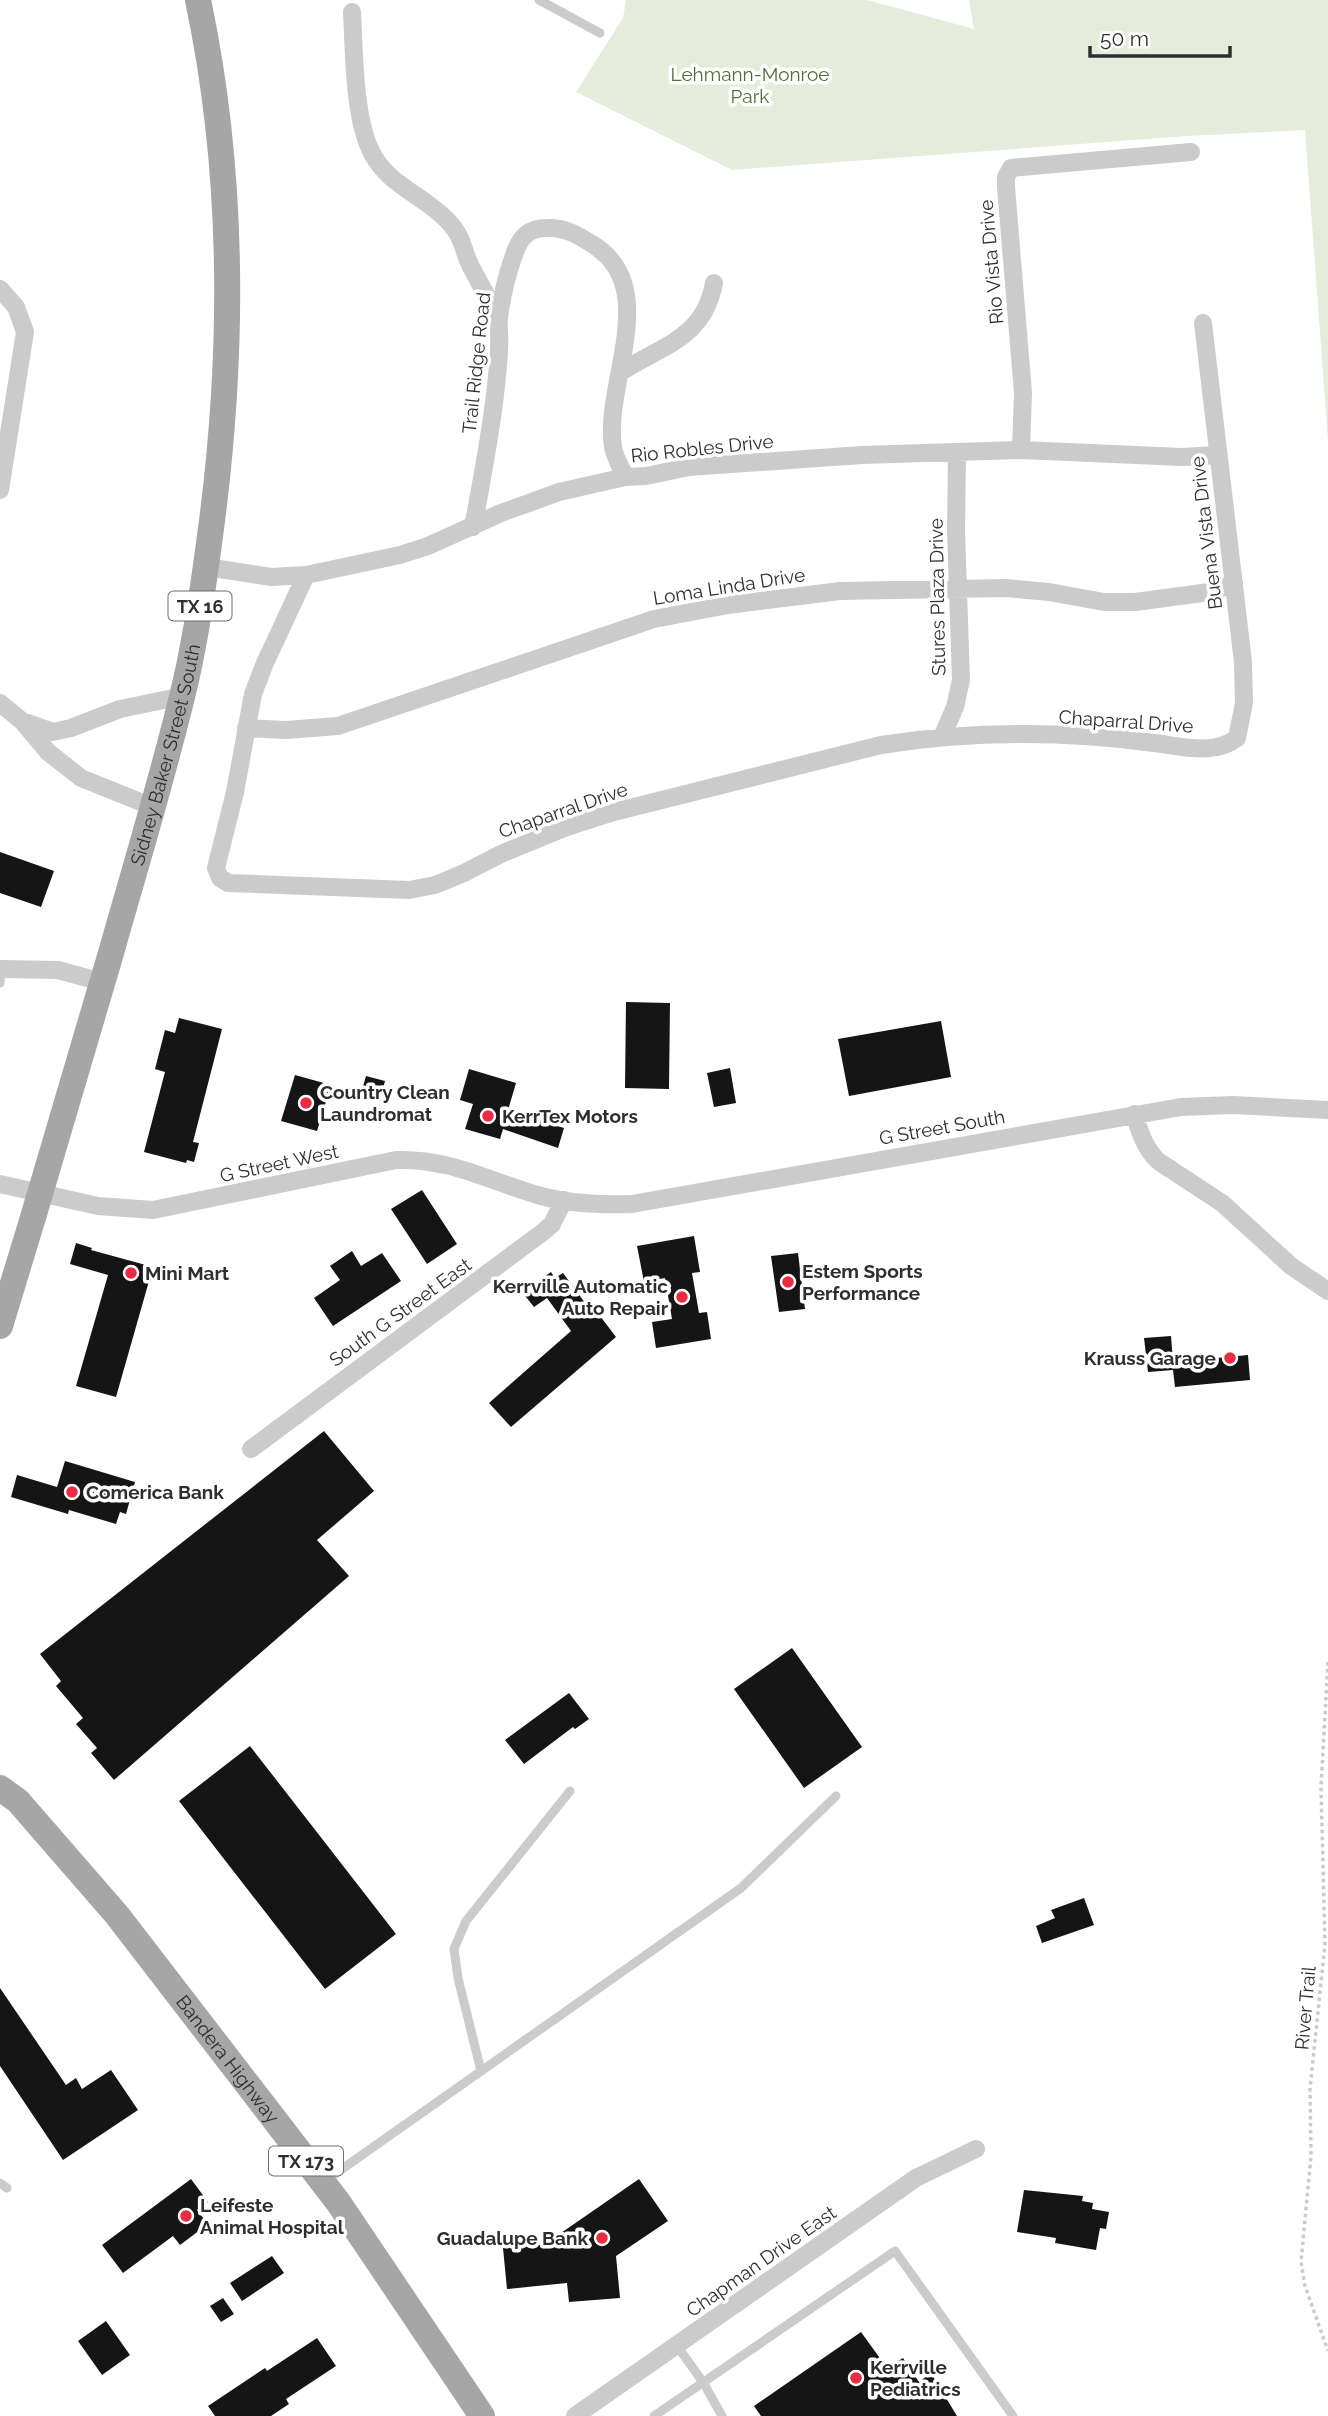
<svg xmlns="http://www.w3.org/2000/svg" width="1328" height="2416" font-family="Raleway,sans-serif">
  <rect width="100%" height="100%" fill="#fff"/>
  <path fill="#e5ecdb" d="M626,0H867L974,29L969,0H1328V441L1305,130L1187,136L732,170L576,92L623,18Z"/>
  <path fill="#151515" d="M0,852L54,871L41,907L0,893Z
    M626,1002L670,1003L669,1089L625,1088Z
    M179,1018L222,1029L193,1142L199,1143L194,1162L187,1160L186,1163L144,1152L165,1072L155,1069L165,1030L175,1033Z
    M941,1021L951,1077L849,1096L838,1039Z
    M730,1068L736,1103L714,1107L707,1073Z
    M469,1069L516,1083L508,1110L564,1128L558,1148L503,1129L500,1139L465,1129L473,1104L460,1100Z
    M295,1075L331,1085L317,1131L281,1121Z
    M366,1076L385,1081L381,1096L362,1090Z
    M422,1190L457,1244L427,1264L391,1209Z
    M694,1236L700,1272L692,1273L699,1313L707,1312L711,1339L656,1348L652,1322L672,1319L665,1278L644,1282L637,1246Z
    M76,1243L92,1248L91,1250L153,1267L116,1397L76,1386L108,1275L70,1264Z
    M352,1251L361,1266L382,1253L401,1281L333,1326L314,1298L340,1280L330,1266Z
    M798,1253L805,1309L779,1312L771,1256Z
    M551,1272L555,1278L563,1273L594,1315L597,1312L616,1337L511,1427L489,1403L571,1331L547,1298L534,1307L522,1292Z
    M1171,1336L1173,1362L1248,1355L1250,1380L1175,1387L1173,1370L1148,1372L1144,1338Z
    M324,1431L374,1491L317,1540L349,1576L114,1780L91,1753L97,1748L76,1724L83,1718L56,1686L61,1681L40,1654Z
    M65,1461L135,1482L126,1514L120,1512L116,1524L69,1510L68,1514L11,1497L17,1475L57,1487Z
    M792,1648L862,1747L804,1788L734,1689Z
    M569,1693L589,1719L575,1729L573,1727L524,1764L505,1740Z
    M250,1746L396,1934L325,1989L179,1801Z
    M1084,1898L1094,1925L1042,1943L1036,1926L1055,1918L1051,1910Z
    M0,1988L66,2085L76,2078L82,2089L111,2070L138,2110L63,2160L0,2066Z
    M191,2179L208,2202L197,2210L208,2224L180,2245L173,2236L123,2273L102,2245Z
    M639,2179L668,2221L616,2256L620,2298L569,2302L567,2283L507,2289L503,2248L562,2243L561,2233Z
    M1024,2190L1083,2196L1082,2201L1093,2203L1092,2209L1109,2212L1106,2229L1100,2228L1096,2250L1055,2243L1056,2238L1017,2232Z
    M272,2256L284,2273L242,2301L230,2283Z
    M223,2298L234,2314L221,2322L210,2306Z
    M106,2321L130,2355L102,2375L78,2341Z
    M861,2332L887,2368L903,2358L919,2382L931,2373L957,2416H761L754,2406Z
    M317,2338L336,2366L286,2399L289,2404L271,2416H215L208,2406L265,2368L267,2371Z"/>
  <g fill="none" stroke-linecap="round" stroke-linejoin="round">
    <path stroke="#cbcbcb" stroke-width="3.5" stroke-dasharray="3.5 3.5" stroke-linecap="butt" d="M1328,1662L1321,1787L1325,1944L1310,2089L1311,2156L1301,2262L1305,2286L1328,2351"/>
    <path stroke="#cbcbcb" stroke-width="9" d="M539,0L600,33
      M0,983L1,969
      M481,2071L458,1978L454,1949L466,1921L570,1791
      M325,2181L741,1888L836,1796
      M0,2183L7,2188
      M677,2346L703,2382L722,2416
      M654,2416L895,2251L1013,2416"/>
    <path stroke="#cbcbcb" stroke-width="18" d="M352,12C354,50 354,115 370,149C386,185 422,194 447,220C465,239 461,247 471,267C480,284 490,301 499,319
      M0,289L16,307L25,332L0,490
      M621,372C663,345 704,338 714,283
      M1021,450L1023,393L1006,187V177L1011,168L1191,152
      M473,527C482,480 491,433 496,386C497,373 499,361 499,349C500,338 498,327 499,317C502,296 507,274 514,255C520,237 528,228 547,228C564,227 578,235 592,244C663,287 603,384 613,447C615,458 621,467 625,477
      M206,567L271,577L306,575L400,555L428,546L501,513L559,492L625,477L646,476L689,467L862,455L1021,450L1182,457L1218,455
      M306,575L265,663L253,694L235,792L216,868L220,878L228,883L409,890L435,885L464,873L503,853L567,827L614,812L881,745C970,731 1065,731 1154,743C1180,746 1215,756 1237,738L1244,703L1243,662L1203,323
      M0,703L22,721
      M246,728L286,730L338,726L654,619L728,605L840,591L1006,588L1049,592L1104,602H1135L1210,592L1234,583
      M942,737L955,707L961,680L956,531L957,453
      M153,807L81,778L48,752L22,721L53,732L71,728L120,709L183,696
      M0,969L58,970L102,982
      M1134,1114C1140,1132 1144,1147 1158,1161L1222,1203L1291,1266L1328,1291
      M0,1184L98,1206L153,1210L396,1160C450,1158 491,1182 541,1196C571,1204 602,1205 632,1204L1181,1107L1233,1105L1328,1110
      M251,1449L543,1232L552,1224L564,1200
      M575,2416L916,2178L976,2149"/>
    <g stroke="#a6a6a6" stroke-width="26">
      <path id="s1" d="M0,1326C38,1202 75,1078 111,953C135,868 161,783 182,697C195,645 203,590 210,536C234,359 235,175 198,0"/>
      <path id="s2" d="M0,1788L18,1801L117,1915L338,2202L482,2416"/>
    </g>
  </g>
  <g fill="#eb2b43" stroke="#fff" stroke-width="2.5">
    <circle cx="306" cy="1103" r="7"/>
    <circle cx="488" cy="1116" r="7"/>
    <circle cx="131" cy="1273" r="7"/>
    <circle cx="788" cy="1282" r="7"/>
    <circle cx="682" cy="1297" r="7"/>
    <circle cx="1230" cy="1358" r="7"/>
    <circle cx="72" cy="1492" r="7"/>
    <circle cx="186" cy="2216" r="7"/>
    <circle cx="602" cy="2238" r="7"/>
    <circle cx="856" cy="2378" r="7"/>
  </g>
  <g text-anchor="middle" dominant-baseline="central" stroke-width="7" stroke-linejoin="round" paint-order="stroke">
    <g fill="#fff" stroke="#6d6d6d" stroke-width="2">
      <rect x="168.5" y="591.5" width="63" height="29" rx="5"/>
      <rect x="269" y="2146.5" width="74" height="29" rx="5"/>
    </g>
    <g font-size="18" font-weight="bold" fill="#2e2e2e">
      <text x="200" y="606">TX 16</text>
      <text x="306" y="2161">TX 173</text>
    </g>
    <g font-size="19" fill="#546b3a" stroke="#fff">
      <text x="750" y="74">Lehmann-Monroe<tspan x="750" dy="22">Park</tspan></text>
    </g>
    <g font-size="19" fill="#2e2e2e" stroke="#fff">
      <text transform="translate(991 262) rotate(-95)">Rio Vista Drive</text>
      <text transform="translate(476 363) rotate(-84)">Trail Ridge Road</text>
      <text transform="translate(702 448) rotate(-6)">Rio Robles Drive</text>
      <text transform="translate(1206 533) rotate(-97)">Buena Vista Drive</text>
      <text transform="translate(729 586) rotate(-9)">Loma Linda Drive</text>
      <text transform="translate(937 597) rotate(-91)">Stures Plaza Drive</text>
      <text transform="translate(1126 721) rotate(4)">Chaparral Drive</text>
      <text stroke="none"><textPath href="#s1" startOffset="595">Sidney Baker Street South</textPath></text>
      <text transform="translate(563 810) rotate(-19)">Chaparral Drive</text>
      <text transform="translate(942 1127) rotate(-10)">G Street South</text>
      <text transform="translate(279 1163) rotate(-12)">G Street West</text>
      <text transform="translate(400 1312) rotate(-36)">South G Street East</text>
      <text transform="translate(1305 2008) rotate(-85)">River Trail</text>
      <text stroke="none"><textPath href="#s2" startOffset="355">Bandera Highway</textPath></text>
      <text transform="translate(761 2261) rotate(-35)">Chapman Drive East</text>
    </g>
    <g font-size="19" font-weight="bold" fill="#2e2e2e" stroke="#fff" text-anchor="start">
      <text x="320" y="1092">Country Clean<tspan x="320" dy="22">Laundromat</tspan></text>
      <text x="502" y="1116">KerrTex Motors</text>
      <text x="802" y="1271">Estem Sports<tspan x="802" dy="22">Performance</tspan></text>
      <text x="145" y="1273">Mini Mart</text>
      <text x="668" y="1286" text-anchor="end">Kerrville Automatic<tspan x="668" dy="22">Auto Repair</tspan></text>
      <text x="1216" y="1358" text-anchor="end">Krauss Garage</text>
      <text x="86" y="1492">Comerica Bank</text>
      <text x="200" y="2205">Leifeste<tspan x="200" dy="22">Animal Hospital</tspan></text>
      <text x="588" y="2238" text-anchor="end">Guadalupe Bank</text>
      <text x="870" y="2367">Kerrville<tspan x="870" dy="22">Pediatrics</tspan></text>
    </g>
  </g>
  <path d="M1090 46v10h140v-10" fill="none" stroke="#2e2e2e" stroke-width="3.5"/>
  <text x="1100" y="46" font-size="21" fill="#2e2e2e" stroke="#ffffff" stroke-width="5" paint-order="stroke">50 m</text>
</svg>
